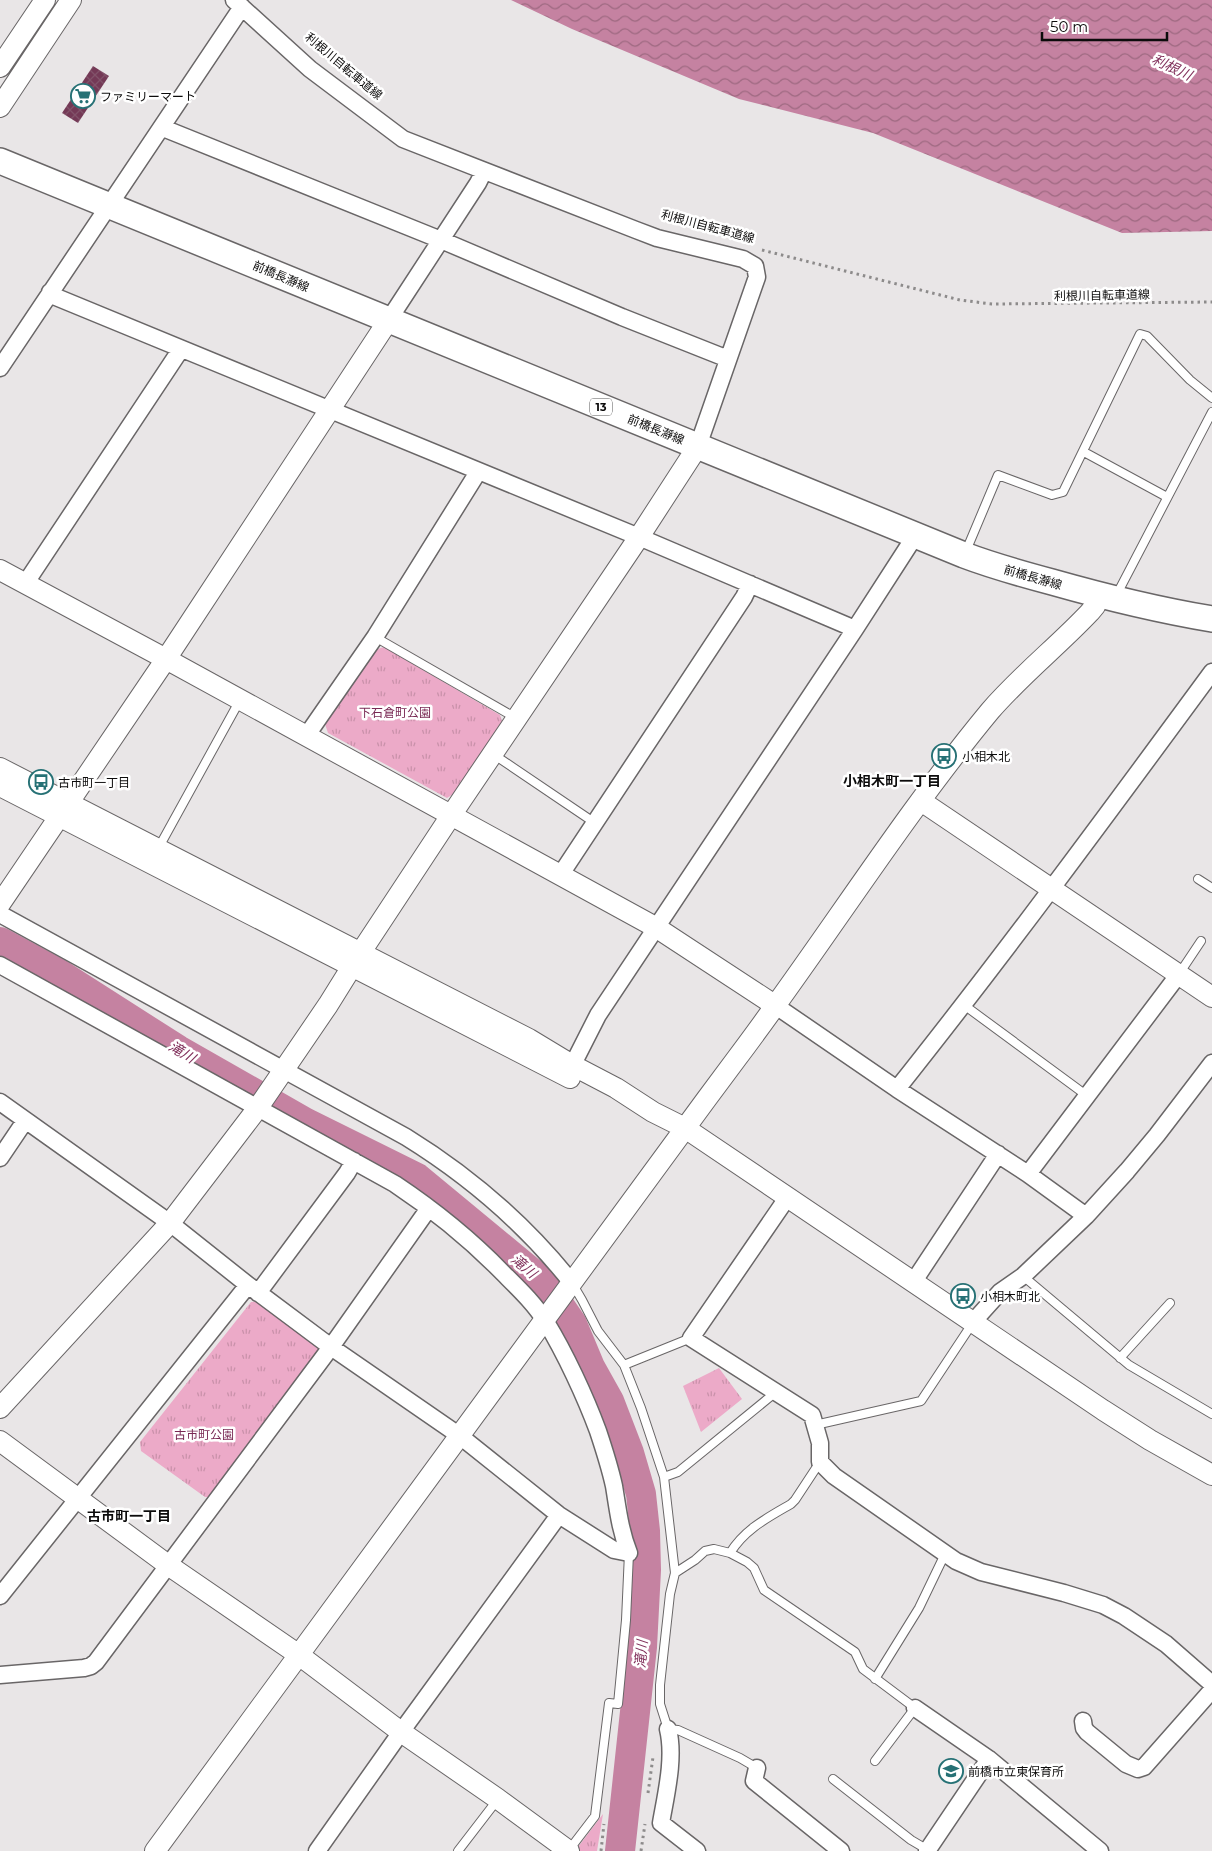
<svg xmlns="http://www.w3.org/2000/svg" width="1212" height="1851" font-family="Montserrat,'Noto Sans JP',sans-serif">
  <defs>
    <pattern id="park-tufts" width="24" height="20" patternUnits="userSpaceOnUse" patternTransform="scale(1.25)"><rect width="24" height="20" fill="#ecaac8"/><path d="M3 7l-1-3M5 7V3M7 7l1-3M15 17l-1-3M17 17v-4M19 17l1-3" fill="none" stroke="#c991aa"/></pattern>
    <pattern id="water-waves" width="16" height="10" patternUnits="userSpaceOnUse" patternTransform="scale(1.25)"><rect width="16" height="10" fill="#c582a1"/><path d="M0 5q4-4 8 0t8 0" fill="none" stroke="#9e6981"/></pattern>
    <pattern id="building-cross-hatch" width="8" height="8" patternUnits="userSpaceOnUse" patternTransform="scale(1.25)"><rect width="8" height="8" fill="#743956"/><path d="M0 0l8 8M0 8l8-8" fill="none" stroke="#815269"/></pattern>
  </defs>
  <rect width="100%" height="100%" fill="#e9e6e7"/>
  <path fill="url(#park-tufts)" d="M384,647L500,715L502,721L455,793L447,798L328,733L325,724L374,650Z
    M260,1301L319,1342L320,1352L215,1497H205L141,1451L140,1442L251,1302Z
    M719,1368L742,1399L701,1432L683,1386Z
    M603,1814L597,1851H575Z"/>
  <path fill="url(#water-waves)" d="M511,0H1212V231L1122,233L873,133L739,99L572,29Z"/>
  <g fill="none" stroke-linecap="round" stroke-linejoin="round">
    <path stroke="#c582a1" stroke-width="30" d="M0,942L59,974L178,1050L306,1123L417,1178L544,1283L572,1324L590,1367L609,1401L629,1453L641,1494L645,1531L646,1570L642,1647L620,1851"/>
  </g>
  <path fill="url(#building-cross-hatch)" d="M93,66L109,76L78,123L62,113Z"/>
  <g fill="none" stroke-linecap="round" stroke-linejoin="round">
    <defs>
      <path id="service" d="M1084,452L1167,497
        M966,551L998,475L1052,495L1063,492L1140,334L1147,336L1190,380L1212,398
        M1116,596L1212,412
        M375,637L516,718
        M493,754L595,823
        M159,847L240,700
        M1198,879L1212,888
        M1179,974L1201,941
        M964,1005L1086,1095
        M1023,1276L1129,1365L1212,1414
        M572,1283L582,1300L598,1331L624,1365L641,1408L664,1477L675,1573L670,1594L660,1685V1704L668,1729L678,1730L740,1758L757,1768
        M1120,1358L1170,1303
        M624,1365L691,1338
        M815,1425L921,1401L972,1324
        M664,1477L678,1472L776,1392
        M730,1553C745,1529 767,1518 791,1504L795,1500L820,1462
        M675,1573L695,1560L705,1551L714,1549L730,1553L747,1562L754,1568L764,1590L855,1652L863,1669L915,1708L875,1761
        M875,1679L919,1608L945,1554
        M833,1779L911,1840L928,1850
        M569,1850L595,1816L609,1703L618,1704L626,1620L629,1553
        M458,1851L498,1799"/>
      <path id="minor" d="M234,0L310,69L403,139L636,230L657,238L743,259L755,266L757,277L698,446
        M163,125L168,130L441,240L622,317L728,359
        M50,292L56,297L639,537L855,629
        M388,321L478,183L484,171
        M0,368L242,7
        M25,584L181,349
        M307,735L375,637L478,472
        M561,874L744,597L750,584
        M0,914L406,1137C469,1176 526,1225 572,1283
        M0,965L395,1184C434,1210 470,1239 503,1273C518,1288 534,1303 546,1322C565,1353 585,1396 598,1431C604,1449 610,1468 614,1486C618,1510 620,1530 629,1553
        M776,1006L897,1089L1028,1174L1086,1216
        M567,1076L598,1015L855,629L915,536
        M897,1089C1006,952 1109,812 1212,672
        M0,1102L170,1223L248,1285L331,1347L460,1436L559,1515L614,1550L629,1553
        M0,1158L25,1121
        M1028,1174L1179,974
        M787,1198L691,1338L812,1415L820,1443V1462L834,1476L956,1561L981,1572L1064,1593L1103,1605L1124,1616L1166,1644L1212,1684
        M914,1281L998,1154
        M258,1293L347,1173L354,1161
        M973,1322L1000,1292L1023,1276L1086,1216L1127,1171L1157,1135L1212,1063
        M0,1596L248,1285
        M0,1675L84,1668L91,1666L96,1662L331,1347L429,1208
        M915,1708L989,1759L1100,1851
        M1083,1721L1084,1728L1087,1732L1126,1764L1138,1769L1144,1767L1212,1690
        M668,1729C675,1758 666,1794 661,1823L697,1851
        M757,1768L754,1781L841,1851
        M317,1851L401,1732L559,1515
        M927,1851L989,1759"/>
      <path id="tertiary" d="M0,67L45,0
        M0,107L71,0
        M0,570L166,659L657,928L776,1006
        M0,768L529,1039L572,1065L616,1088L653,1112L685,1128L1103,1410L1150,1440L1212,1475
        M0,786L570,1078
        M921,801L1212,997
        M0,904L166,659L388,321
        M0,1408L170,1223L257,1109L328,1005L361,952L452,814L639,537L698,446
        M0,1441L168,1565L299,1655L401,1732L498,1799L569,1851
        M155,1851C349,1587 541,1321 737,1058C823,944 899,821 990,711C1021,675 1058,646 1090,612L1095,606L1099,596"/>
      <path id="primary" d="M0,161L964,555C993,566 1022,574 1052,582C1105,597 1158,610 1212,619"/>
    </defs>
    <use href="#service" stroke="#696667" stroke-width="10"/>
    <use href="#minor" stroke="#696667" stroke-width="19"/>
    <use href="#tertiary" stroke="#696667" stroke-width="22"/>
    <use href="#primary" stroke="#696667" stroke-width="28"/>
    <path stroke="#8d8b8b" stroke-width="3" stroke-dasharray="2.5 4" stroke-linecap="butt" d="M762,250L960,300L992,304L1212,302
      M648,1793L653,1757
      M601,1851L604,1824
      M641,1851L645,1824"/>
    <use href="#service" stroke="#fff" stroke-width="8"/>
    <use href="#minor" stroke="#fff" stroke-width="16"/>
    <use href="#tertiary" stroke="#fff" stroke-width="20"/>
    <use href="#primary" stroke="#fff" stroke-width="25"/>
  </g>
  <defs>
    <symbol id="supermarket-ring" viewBox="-11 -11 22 22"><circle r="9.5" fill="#fff" stroke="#267175" stroke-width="1.5"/><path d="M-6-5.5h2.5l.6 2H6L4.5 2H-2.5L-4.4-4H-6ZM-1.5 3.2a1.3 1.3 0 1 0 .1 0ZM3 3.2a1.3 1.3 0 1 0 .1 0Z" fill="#267175"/></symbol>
    <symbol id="bus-ring" viewBox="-11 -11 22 22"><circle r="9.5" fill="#fff" stroke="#267175" stroke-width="1.5"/><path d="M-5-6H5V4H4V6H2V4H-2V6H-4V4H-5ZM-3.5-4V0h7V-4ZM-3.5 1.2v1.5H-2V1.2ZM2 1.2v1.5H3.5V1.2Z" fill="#267175"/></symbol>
    <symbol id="school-ring" viewBox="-11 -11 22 22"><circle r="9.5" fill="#fff" stroke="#267175" stroke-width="1.5"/><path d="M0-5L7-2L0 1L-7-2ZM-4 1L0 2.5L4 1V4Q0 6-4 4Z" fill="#267175"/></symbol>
  </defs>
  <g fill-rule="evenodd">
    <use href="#supermarket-ring" x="69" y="82" width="28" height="28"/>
    <use href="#bus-ring" x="930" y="742" width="28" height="28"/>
    <use href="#bus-ring" x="27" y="768" width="28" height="28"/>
    <use href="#bus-ring" x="949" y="1282" width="28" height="28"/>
    <use href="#school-ring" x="937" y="1757" width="28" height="28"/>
  </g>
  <g text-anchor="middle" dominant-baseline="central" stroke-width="5" stroke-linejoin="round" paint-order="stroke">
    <rect fill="#fff" stroke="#555454" stroke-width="1" x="590" y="398.5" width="22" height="17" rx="4"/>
    <g font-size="11" font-weight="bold" fill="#0c0b0b">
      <text x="601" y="407">13</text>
    </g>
    <g font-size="12" fill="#0c0b0b" stroke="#fff">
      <text transform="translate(344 66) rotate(40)">利根川自転車道線</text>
      <text transform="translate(708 226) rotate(15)">利根川自転車道線</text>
      <text transform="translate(281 276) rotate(23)">前橋長瀞線</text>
      <text transform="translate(1102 295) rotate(-1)">利根川自転車道線</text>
      <text transform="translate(656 429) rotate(22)">前橋長瀞線</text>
      <text transform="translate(1033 577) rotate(16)">前橋長瀞線</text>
    </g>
    <g font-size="12" fill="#0c0b0b" stroke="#fff" text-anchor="start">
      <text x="100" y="96">ファミリーマート</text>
      <text x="962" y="756">小相木北</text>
      <text x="58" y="782">古市町一丁目</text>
      <text x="980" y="1296">小相木町北</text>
      <text x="968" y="1771">前橋市立東保育所</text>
    </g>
    <g font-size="12" fill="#792954" stroke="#fff">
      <text x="395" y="712">下石倉町公園</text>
      <text x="204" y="1434">古市町公園</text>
    </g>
    <g font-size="14" font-style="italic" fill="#81305b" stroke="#fff">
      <text transform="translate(1172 67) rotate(25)">利根川</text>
      <text transform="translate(182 1052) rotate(31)">滝川</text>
      <text transform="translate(524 1266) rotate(40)">滝川</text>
      <text transform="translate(641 1654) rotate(-85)">滝川</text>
    </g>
    <g font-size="14" font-weight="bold" fill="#0c0b0b" stroke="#fff">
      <text x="892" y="781">小相木町一丁目</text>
      <text x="129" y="1516">古市町一丁目</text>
    </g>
  </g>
  <path d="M1042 32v8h125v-8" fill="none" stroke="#0c0b0b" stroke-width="2.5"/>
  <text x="1050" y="32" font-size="15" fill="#0c0b0b" stroke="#ffffff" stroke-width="4" paint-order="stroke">50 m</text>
</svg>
